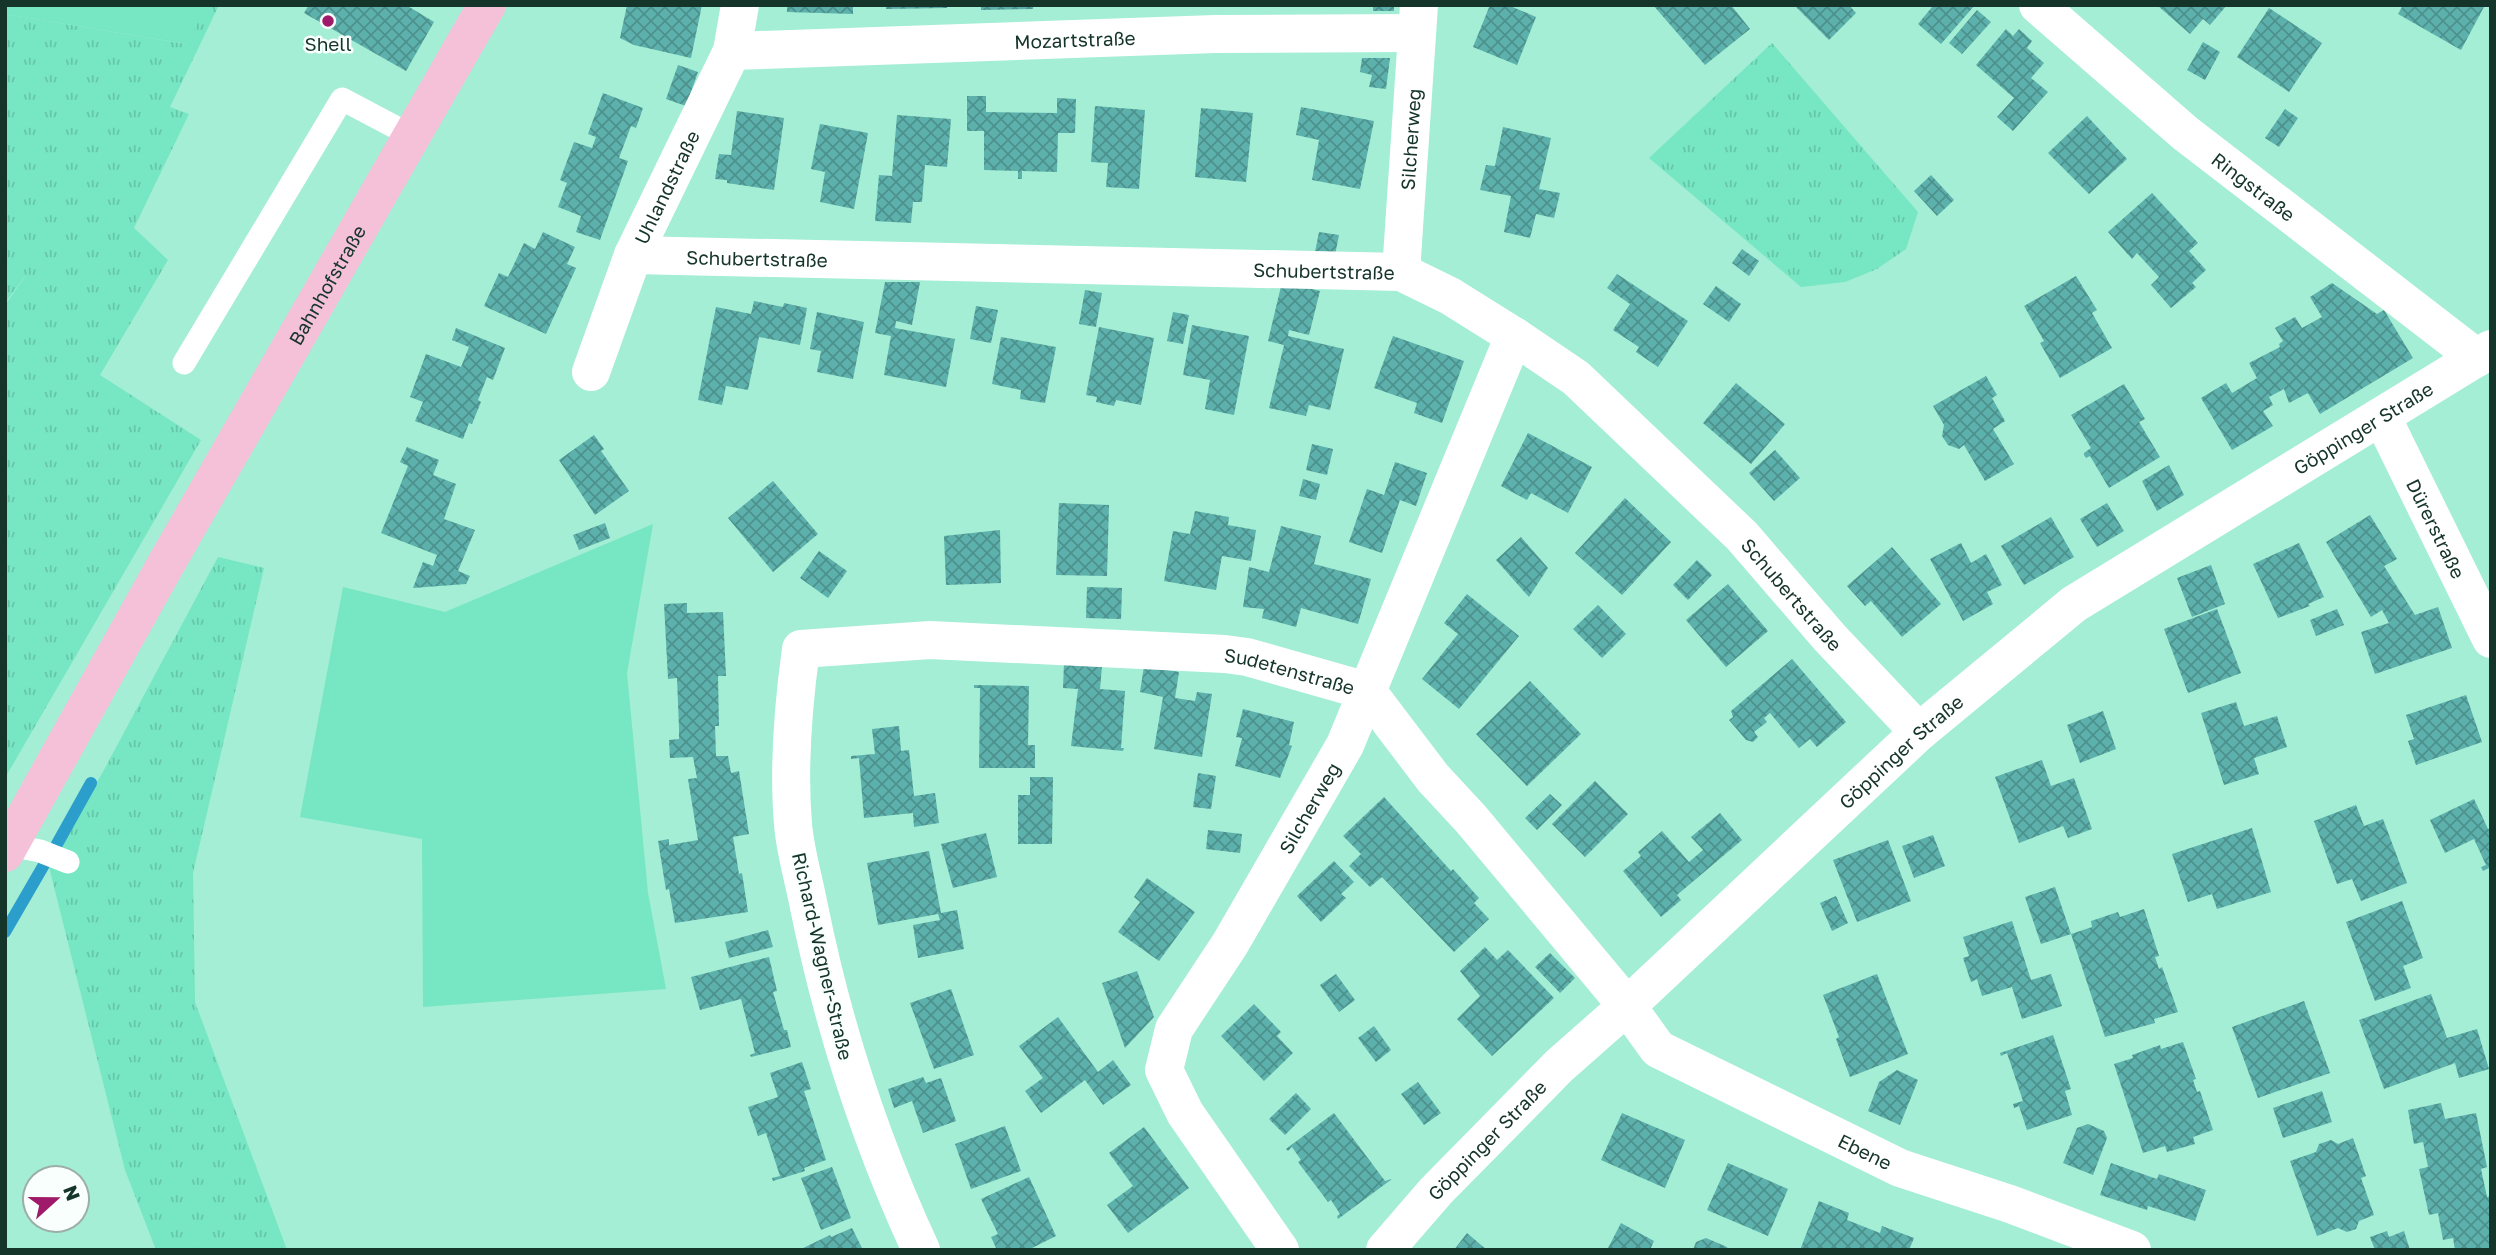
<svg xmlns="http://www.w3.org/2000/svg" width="2496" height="1255" font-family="'Golos Text',sans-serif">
  <defs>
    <pattern id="grass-tufts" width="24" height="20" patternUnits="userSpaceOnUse" patternTransform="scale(1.75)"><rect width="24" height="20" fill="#77e6c3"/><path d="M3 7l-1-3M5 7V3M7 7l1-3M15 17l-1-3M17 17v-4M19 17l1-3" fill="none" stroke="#66c6a8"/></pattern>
    <pattern id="building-cross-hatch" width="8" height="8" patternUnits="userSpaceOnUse" patternTransform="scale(1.75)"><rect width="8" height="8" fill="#5db1ac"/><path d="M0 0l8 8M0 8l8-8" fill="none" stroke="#4c918c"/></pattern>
  </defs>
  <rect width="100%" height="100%" fill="#a3eed4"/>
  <path fill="url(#grass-tufts)" d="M207,5H219L170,107L189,114L134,228L168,260L100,375L201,440L5,778V305L31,268L5,303V14L186,44Z
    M1772,43L1918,212L1906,249L1877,269L1845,282L1801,287L1649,158Z
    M218,557L264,568L193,873L195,1002L287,1250H156L125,1170L49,867L105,768Z"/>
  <path fill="#77e6c3" d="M5,5H207L187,44L5,14Z
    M653,524L627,673L648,893L666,989L423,1007L422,839L300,817L343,587L445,612Z"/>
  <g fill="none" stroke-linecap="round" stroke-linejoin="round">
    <path stroke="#2b9ecc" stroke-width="12" d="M57,844L91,783
      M5,932L45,863"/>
  </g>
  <path fill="url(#building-cross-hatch)" d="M309,5H406L434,22L406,71L304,13Z
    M627,5H702L691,58L634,45L620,38Z
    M787,5H853V14L787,12Z
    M886,5H947V8L886,9Z
    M981,5H1033V9L981,10Z
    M1373,5H1394V11H1373Z
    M1490,5H1508L1536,17L1517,65L1473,47Z
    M1653,5H1731L1750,29L1705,65Z
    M1794,5H1849L1856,13L1829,40Z
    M1930,5H1975L1941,44L1918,24L1932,7Z
    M2157,5H2227L2210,25L2203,19L2190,34Z
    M2403,5H2485L2461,50L2398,14Z
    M2269,8L2322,43L2289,92L2237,57Z
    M1977,10L1991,22L1962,54L1949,43Z
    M2006,29L2013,36L2019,29L2032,41L2027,48L2044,63L2031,78L2048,92L2013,131L1997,117L2014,98L1976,65Z
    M2203,42L2220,52L2205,80L2187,70Z
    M1362,58H1390L1386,89L1369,87L1372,75L1360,72Z
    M678,65L698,72L686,106L666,99Z
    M603,93L643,108L636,128L631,126L619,158L628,161L600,240L576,232L581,216L558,207L567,183L560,180L574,142L592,148L596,137L588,134Z
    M967,96H986V112L1057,113V98L1076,99L1075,133H1058L1057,172L1022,171V179H1018V171L984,170V131H967Z
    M1095,106L1145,110L1139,189L1106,187L1108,163L1091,162Z
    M1301,107L1374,121L1360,189L1312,180L1319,140L1296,135Z
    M1201,108L1253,113L1246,182L1195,177Z
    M2285,109L2298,118L2279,147L2265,138Z
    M737,111L784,118L774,190L727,183V180L715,179L719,154L731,155Z
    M897,115L951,119L947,167L925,165L922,202H913L911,223L875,221L879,175L892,176Z
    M2087,116L2127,159L2089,194L2048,153Z
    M820,124L868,133L854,209L820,202L825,172L811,169Z
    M1503,127L1551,138L1539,189L1560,193L1554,218L1536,214L1530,238L1504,232L1511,196L1480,190L1486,165L1495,166Z
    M1931,175L1954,200L1937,216L1914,191Z
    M2152,193L2198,243L2189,251L2206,270L2192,283L2196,287L2171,308L2151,285L2159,277L2137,253L2132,259L2108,232Z
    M543,232L575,247L567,264L576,268L546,334L484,306L499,273L508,277L524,243L535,249Z
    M1319,232L1339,235L1335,255L1315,252Z
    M1742,249L1759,261L1749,276L1732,263Z
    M1617,274L1688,321L1658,367L1636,352L1639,347L1613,330L1630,304L1607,288Z
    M2076,276L2097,310L2092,313L2112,348L2060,378L2040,343L2044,341L2024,306Z
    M885,282H920L912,325L896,321L895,328L955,339L946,387L884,375L891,336L875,333Z
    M1282,282L1320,291L1309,335L1289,330L1288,336L1344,349L1330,410L1309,405L1306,416L1269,408L1284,345L1268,341Z
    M2332,283L2377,314L2384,310L2413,358L2320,414L2308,393L2289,403L2284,389L2269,397L2273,405L2263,411L2273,426L2232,450L2201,398L2226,383L2232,393L2257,378L2249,363L2280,347L2279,344L2283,341L2275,328L2295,317L2302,328L2322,317L2310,297Z
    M1716,286L1741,304L1729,322L1703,304Z
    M1085,290L1102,293L1096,327L1079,324Z
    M754,301L783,307L784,303L807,308L800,345L759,337L748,390L726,386L722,405L698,400L716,307L751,314Z
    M976,306L998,310L991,343L970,339Z
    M817,312L864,322L853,379L817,372L821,351L810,349Z
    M1173,312L1189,315L1183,344L1167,341Z
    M1192,325L1249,336L1234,415L1205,409L1210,380L1183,375Z
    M1099,327L1154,338L1141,405L1116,400L1114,406L1096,402L1097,397L1086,395Z
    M456,328L505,348L493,380L487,377L478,400L481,402L472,424L469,423L463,439L415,421L423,402L410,397L426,354L461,367L469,347L452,340Z
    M1393,336L1464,361L1442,423L1414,413L1417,403L1374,388Z
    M1001,337L1056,347L1045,403L1020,399L1021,390L992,384Z
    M1986,376L1997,395L1992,398L2005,421L1993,429L2014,464L1985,481L1964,445L1959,449L1948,445L1942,436L1944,425L1933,406Z
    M1736,383L1785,424L1751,464L1703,423Z
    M2124,384L2145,419L2139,422L2160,457L2109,488L2090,456L2086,458L2084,455V453L2091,448L2071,415Z
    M1528,433L1592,467L1568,513L1531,493L1527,500L1501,486Z
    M594,435L604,449L601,451L629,491L595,515L559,460Z
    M1312,444L1333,449L1327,475L1306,470Z
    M407,447L439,460L433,475L456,484L444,519L475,530L458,571L470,576L466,584L413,588L423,562L433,566L437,555L381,533L408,466L400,462Z
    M1775,450L1800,478L1774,501L1749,473Z
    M1395,462L1427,473L1416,506L1400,500L1382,553L1349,542L1367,489L1384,495Z
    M2169,465L2184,495L2157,511L2142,481Z
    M1303,479L1320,484L1316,500L1299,496Z
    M773,481L818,534L773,572L728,518Z
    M1625,498L1671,542L1622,595L1575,553Z
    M1059,503L1109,505L1107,576L1056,575Z
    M2107,503L2124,531L2097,547L2080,519Z
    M1195,511L1229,517L1228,525L1256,530L1251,561L1222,556L1216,590L1164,581L1173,531L1190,534Z
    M2370,515L2397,559L2384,566L2415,615L2438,607L2452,648L2375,674L2361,632L2389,623L2382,610L2371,617L2326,542Z
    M2051,517L2074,557L2024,585L2001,546Z
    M605,523L610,538L579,550L573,535Z
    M1281,526L1321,536L1314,564L1371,579L1358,624L1301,608L1296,627L1262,618L1264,609L1243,607L1249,567L1269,572Z
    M1000,530L1001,583L946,585L944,536Z
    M1521,537L1548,568L1529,597L1496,560Z
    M1961,543L1971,563L1986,554L2002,585L1987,592L1993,604L1963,621L1930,559Z
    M2299,543L2324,597L2308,604L2310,606L2278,618L2253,564Z
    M1892,547L1941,604L1902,637L1871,601L1865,606L1847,586Z
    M819,551L847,571L828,598L800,578Z
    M1697,560L1712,575L1688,600L1673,585Z
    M2211,565L2225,604L2192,617L2177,578Z
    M1728,584L1768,631L1726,667L1686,620Z
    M1087,587L1122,588L1121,619L1086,618Z
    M1467,594L1519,636L1459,709L1422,679L1458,634L1444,623Z
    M687,603V613L723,612L726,676H718L719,726H715L716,756H728L731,773L739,771L749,834L733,837L739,874L742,873L748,912L675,923L669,889L666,890L658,841L669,839V845L698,840L688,779L697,778L693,757L670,758L669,740L679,739V728L677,678L668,679L664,604Z
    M1598,605L1626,634L1602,658L1573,629Z
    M2217,609L2241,673L2188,693L2164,629Z
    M2337,609L2344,625L2316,636L2310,620Z
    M1792,659L1846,722L1817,747L1810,739L1799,748L1770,713L1764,718L1767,722L1754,732L1758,737L1753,742L1746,740L1729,720L1733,717L1731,711Z
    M1064,663L1102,666L1100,689L1125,691L1121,748H1124L1123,751L1071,746L1078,689L1063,688Z
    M1144,666L1179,672L1175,698L1195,701L1197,692L1212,694L1202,757L1154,749L1163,697L1140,692Z
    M1530,681L1581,734L1527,786L1476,734Z
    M974,685L1029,686L1028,745H1035V768H979L980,688H974Z
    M2466,695L2482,742L2416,765L2408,741L2414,739L2406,715Z
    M2236,702L2244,726L2277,716L2287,747L2254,758L2259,774L2224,785L2201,713Z
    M1243,709L1294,722L1289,745L1292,746L1280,778L1235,766L1242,738L1236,737Z
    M2103,711L2116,749L2080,763L2067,725Z
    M899,726L901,751L909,750L914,796L935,793L939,823L914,827L913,813L864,818L859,758L851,759V756L875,754L872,729Z
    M2042,760L2051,786L2074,778L2092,829L2068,838L2063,826L2019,843L1995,777Z
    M1198,773L1216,776L1211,809L1193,807Z
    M1030,777H1053L1052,844H1018V795H1030Z
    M1595,781L1628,814L1585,857L1552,824Z
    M1550,794L1562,805L1537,830L1525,818Z
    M1384,797L1451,871L1453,869L1479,898L1474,903L1489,919L1454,952L1382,877L1370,887L1349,866L1361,854L1343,836Z
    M2474,799L2488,829L2491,828V867L2483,871L2481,867L2486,865L2474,839L2445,853L2430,820Z
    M2356,805L2364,826L2383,819L2407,883L2361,901L2352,879L2337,884L2314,821Z
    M1720,813L1742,840L1677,895L1681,900L1661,917L1623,871L1641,856L1638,852L1662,831L1689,862L1703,850L1691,837Z
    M2252,828L2271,892L2217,909L2212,894L2188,902L2172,854Z
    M1208,830L1242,834L1240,853L1206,849Z
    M986,833L997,877L953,888L941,844Z
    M1933,835L1945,866L1914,878L1902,846Z
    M1888,840L1911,901L1857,922L1833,860Z
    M929,851L941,913L957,910L964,949L918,958L913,925L940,920L938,914L878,925L867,863Z
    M1334,861L1354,882L1341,894L1346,898L1321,922L1297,896Z
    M1147,878L1195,912L1159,961L1118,932L1140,902L1134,897Z
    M2055,887L2071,934L2092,927L2091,921L2118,912L2120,917L2144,909L2159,956L2155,957L2159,969L2162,967L2178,1012L2154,1019L2155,1023L2105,1037L2071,934L2041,944L2025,897Z
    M1836,896L1848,923L1832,931L1820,903Z
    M2402,901L2423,958L2403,966L2411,988L2375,1001L2346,922Z
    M2012,921L2031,980L2051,974L2062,1006L2022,1019L2012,987L1982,996L1977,979L1971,982L1963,958L1969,956L1963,937Z
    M768,930L773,947L729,958L725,942Z
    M1485,947L1497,960L1508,950L1554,998L1492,1056L1457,1019L1480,996L1460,971Z
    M1550,953L1575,978L1560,993L1535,967Z
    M769,957L777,991L773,992L784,1030H787L791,1047L751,1057L750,1055L755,1053L741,999L700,1010L691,977Z
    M1137,971L1154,1017L1125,1048L1102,983Z
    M1336,974L1355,1000L1339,1012L1320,985Z
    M1877,974L1908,1054L1850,1077L1836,1039L1839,1037L1823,995Z
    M951,989L974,1055L934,1069L910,1003Z
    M2431,994L2447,1038L2477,1029L2489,1069L2459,1078L2455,1063L2384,1089L2359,1020Z
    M2304,1001L2330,1073L2258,1098L2232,1027Z
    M1254,1004L1281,1032L1277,1036L1293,1053L1264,1081L1221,1036Z
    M1058,1017L1098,1072L1113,1060L1131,1085L1103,1105L1085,1080L1041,1113L1025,1091L1043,1078L1019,1046Z
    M1374,1026L1391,1050L1376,1062L1358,1038Z
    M2053,1035L2071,1089L2065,1091L2072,1115L2027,1130L2019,1106L2014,1108L2013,1104L2023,1101L2007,1053L2001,1056L2000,1053Z
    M2183,1042L2196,1079L2193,1080L2197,1092L2200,1091L2213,1130L2193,1137L2195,1144L2167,1152L2165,1146L2143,1153L2114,1064L2133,1058L2132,1055L2160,1045L2161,1049Z
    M802,1062L811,1089L804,1091L826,1160L804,1168L805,1171L773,1181L772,1178L780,1176L766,1133L758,1136L748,1107L778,1097L770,1073Z
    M1897,1070L1918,1080L1900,1125L1868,1111L1879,1082Z
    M923,1077L926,1083L941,1078L956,1121L923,1133L912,1101L894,1108L888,1089Z
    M1418,1082L1441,1113L1424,1125L1401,1094Z
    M2322,1091L2332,1122L2283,1138L2273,1108Z
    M1296,1093L1311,1109L1285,1135L1269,1119Z
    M2441,1103L2445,1119L2476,1113L2487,1167L2481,1169L2487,1197L2491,1196V1248L2455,1250L2453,1238L2443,1240L2438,1213L2429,1215L2419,1169L2428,1167L2423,1142L2414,1144L2408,1110Z
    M1334,1113L1385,1181L1392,1179L1338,1219L1337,1216L1340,1214L1331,1200L1328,1202L1298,1162L1301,1160L1292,1147L1288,1151L1286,1149Z
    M1622,1113L1685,1140L1665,1188L1601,1160Z
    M2088,1124L2104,1131L2107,1138L2093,1175L2063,1163L2077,1128Z
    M1005,1126L1021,1171L971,1189L955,1144Z
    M1144,1127L1189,1188L1128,1233L1107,1205L1133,1186L1109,1153Z
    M2353,1138L2366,1176L2361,1178L2374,1215L2359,1221L2356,1229L2347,1232L2338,1228L2317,1236L2290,1161L2316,1152L2319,1144L2331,1140L2338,1144Z
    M1728,1163L1788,1189L1768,1236L1707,1210Z
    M2111,1163L2157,1179L2159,1174L2206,1190L2195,1221L2148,1206L2147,1210L2100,1195Z
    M832,1167L851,1218L821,1230L801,1178Z
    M1029,1177L1056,1236L1028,1250H997L991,1237L998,1234L981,1199Z
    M1819,1201L1849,1213L1847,1220L1880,1233L1882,1226L1914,1238L1909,1250H1800Z
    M1621,1223L1654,1241L1650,1250H1607Z
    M852,1228L863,1250H799L830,1235L831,1237Z
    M2387,1231L2389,1237L2404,1231L2410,1250H2375L2370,1237Z
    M1467,1233L1487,1250H1454Z
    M1706,1238L1727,1247L1728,1250H1693L1696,1242Z"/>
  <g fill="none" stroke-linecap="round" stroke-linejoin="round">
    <path stroke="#fff" stroke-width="23" d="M184,363L342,99L412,136
      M10,845L40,851L68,862"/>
    <g stroke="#fff" stroke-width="38">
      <path id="s1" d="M2038,5L2185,133L2477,358"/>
      <path id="s2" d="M732,51L1215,34L1417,33"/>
      <path id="s3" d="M633,255L1401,272L1450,296L1514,336L1576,378L1742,536L1830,638L1919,732"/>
      <path id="s4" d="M1401,272L1419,5"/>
      <path id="s5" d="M591,372L633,255L732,51L740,5"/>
      <path id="s6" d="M2382,417L2491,639"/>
      <path id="s7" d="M921,1250C870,1140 833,1025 809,907C804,880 795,851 793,824C788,765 793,707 801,649L930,640L1225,654L1247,657L1367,691L1433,778L1471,819L1627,1006L1658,1049L1900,1168L2010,1204L2132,1250"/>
      <path id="s8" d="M1280,1250L1185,1113L1164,1070L1174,1029L1230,944L1345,745L1514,336"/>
      <path id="s9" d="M1385,1250L1436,1191L1559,1066L1627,1006L1919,732L2074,604L2491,349"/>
    </g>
    <path stroke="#f5c1d9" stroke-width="38" id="s10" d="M5,853L166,564L487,5"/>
  </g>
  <circle fill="#9f1a69" stroke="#f8fffc" stroke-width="2.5" cx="328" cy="21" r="7"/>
  <g text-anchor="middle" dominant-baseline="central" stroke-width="5" stroke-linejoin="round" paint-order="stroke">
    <g font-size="19" fill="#15342a" stroke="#f8fffc">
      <text stroke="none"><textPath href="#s2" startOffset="343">Mozartstraße</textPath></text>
      <text stroke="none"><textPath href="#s4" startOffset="133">Silcherweg</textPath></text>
      <text stroke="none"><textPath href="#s1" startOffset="282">Ringstraße</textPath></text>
      <text stroke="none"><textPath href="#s5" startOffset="200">Uhlandstraße</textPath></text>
      <text stroke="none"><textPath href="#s3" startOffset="124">Schubertstraße</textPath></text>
      <text stroke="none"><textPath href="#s3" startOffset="691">Schubertstraße</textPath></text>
      <text stroke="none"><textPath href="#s10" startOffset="653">Bahnhofstraße</textPath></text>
      <text stroke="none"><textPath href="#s9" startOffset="1284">Göppinger Straße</textPath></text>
      <text stroke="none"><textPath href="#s6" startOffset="124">Dürerstraße</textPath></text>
      <text stroke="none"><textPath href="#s3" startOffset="1279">Schubertstraße</textPath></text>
      <text stroke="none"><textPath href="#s7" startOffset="1113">Sudetenstraße</textPath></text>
      <text stroke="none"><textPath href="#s9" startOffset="718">Göppinger Straße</textPath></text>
      <text stroke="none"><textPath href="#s8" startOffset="516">Silcherweg</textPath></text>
      <text transform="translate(823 956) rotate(77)">Richard-Wagner-Straße</text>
      <text stroke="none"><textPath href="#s9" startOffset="150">Göppinger Straße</textPath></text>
      <text stroke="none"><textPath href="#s7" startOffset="1886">Ebene</textPath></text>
    </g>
    <g font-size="19" fill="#15342a" stroke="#f8fffc">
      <text x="328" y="43">Shell</text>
    </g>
  </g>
  <rect width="2496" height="1255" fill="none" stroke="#15342a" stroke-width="14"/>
  <g transform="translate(56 1199) rotate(69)"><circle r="33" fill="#f8fffc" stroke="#9daea8" stroke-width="2"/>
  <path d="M0-5L12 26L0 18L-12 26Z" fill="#9f1a69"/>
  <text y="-10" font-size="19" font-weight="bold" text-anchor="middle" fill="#15342a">N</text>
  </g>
</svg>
